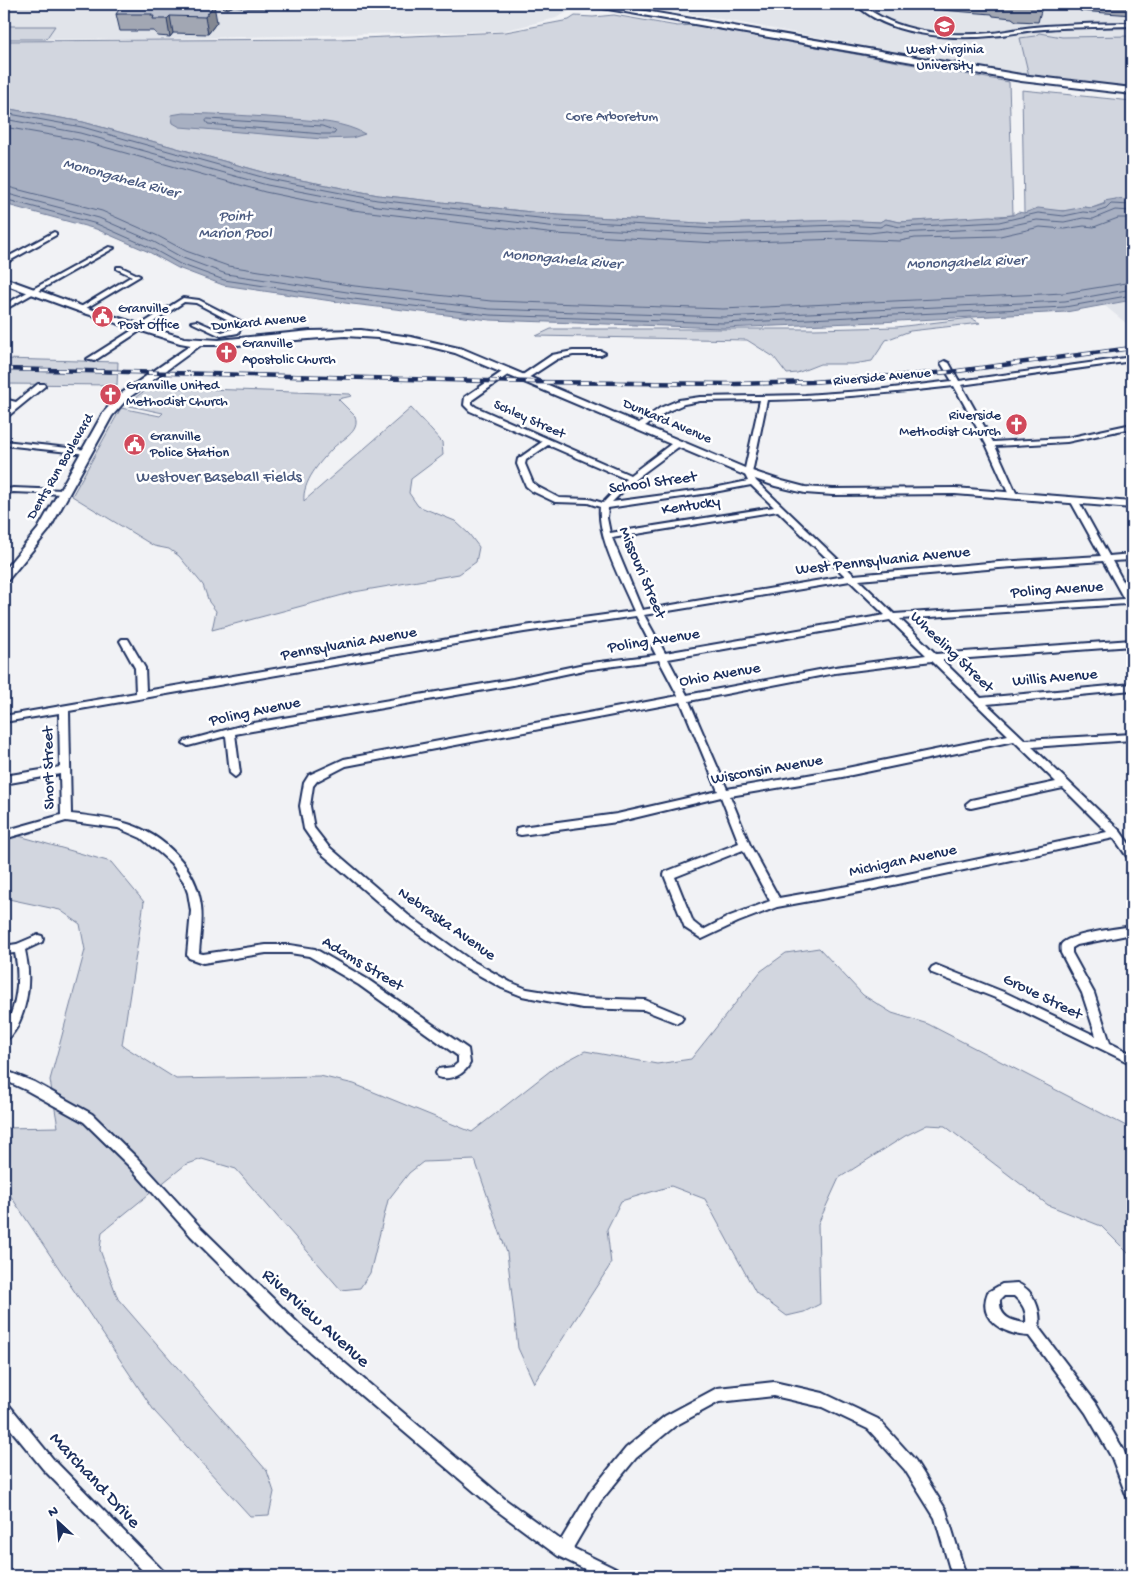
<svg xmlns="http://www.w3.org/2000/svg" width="1136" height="1580" font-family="'Gochi Hand',sans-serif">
  <rect width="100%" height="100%" fill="#f1f2f5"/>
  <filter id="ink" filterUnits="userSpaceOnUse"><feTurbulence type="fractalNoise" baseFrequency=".02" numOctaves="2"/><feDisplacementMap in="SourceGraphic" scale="10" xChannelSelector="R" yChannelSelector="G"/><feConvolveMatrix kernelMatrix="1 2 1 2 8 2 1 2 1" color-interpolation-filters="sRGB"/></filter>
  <g filter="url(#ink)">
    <path fill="#e1e4ea" d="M4,4H571L581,5L556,18L503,31L152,39H4Z
      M638,4H1132V86L1029,76Z
      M1132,300V328L1104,305Z"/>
    <path fill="#d2d6df" stroke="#76829e" d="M614,15L677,26L695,25L1009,82L1013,215L900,222L885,219L880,222L812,221L717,224L558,215L378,195L270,174L83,122L4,108V41L338,39L506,32L569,20L575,16L593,17Z
      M4,26H55L46,39H4Z
      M1039,33L1062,37L1132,36V86L1099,84L1029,76L1020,38L1035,36Z
      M1022,90L1132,101V200L1116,199L1092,208L1084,207L1074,210L1024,213Z
      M971,318L980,323L910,331L886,340L872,361L853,364H820L797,373L787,374L774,357L747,340L536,336L551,329H815L897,327Z
      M4,359L118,362L117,385L4,384Z
      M150,387L350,394L352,396L338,399L355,416C361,433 341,439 332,449C320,462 302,482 304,501L411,408L442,442L443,455L411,479L409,493L418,506L455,521L469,534L479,547L476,562L459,574L354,592L212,630L216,611L209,602L203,585L179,556L169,549L154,546L72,496L121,408L160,416L163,413L125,405Z
      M12,834L111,862L144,902L122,1045L176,1079L320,1076L354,1084L472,1132L555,1067L585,1051L657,1064L691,1059L761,971L786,953L819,948L863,995L892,1013L928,1024L1132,1129V1257L1101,1226L1048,1205L945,1126L927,1125L905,1136L839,1178L818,1224L820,1304L804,1312L787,1316L756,1293L705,1199L671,1186L621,1201L607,1229L611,1264L534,1383L518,1348L507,1253L475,1160L423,1162L409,1173L388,1200L370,1273L360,1288L341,1290L236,1169L202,1159L185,1165L102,1232L100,1250L118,1299L267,1471L274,1492L269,1515L250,1516L155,1412L4,1186V1128L58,1127L50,1080L85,950L80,924L60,910L4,898V841Z"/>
    <path fill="#a8b0c2" stroke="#707c9a" d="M4,108L83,122L270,174L378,195L558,215L717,224L842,220L880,222L885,219L900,222L990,216L998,217L1013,215L1018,212L1024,213L1038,208L1063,211L1084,207L1092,208L1105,204L1104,201L1116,199L1132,200V300L1066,312L879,322L723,328L490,320L352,304L223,285L178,268L149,252L96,229L4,204Z
      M183,113C220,114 257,116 294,119C318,121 344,122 365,134L352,138L322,139L180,127L173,123L171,115Z"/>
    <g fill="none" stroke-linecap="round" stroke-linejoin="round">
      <path stroke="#536386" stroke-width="1" d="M4,113L82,127L269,179L377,200L557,220L717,229L842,225L880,227L886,224L900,227L999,222L1038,213L1064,216L1083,212L1093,213L1106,209L1111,204L1132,205
        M4,119L80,133L267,185L377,206L557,227L717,235L842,231L869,233L887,231L900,233L999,228L1037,220L1064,222L1083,218L1093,219L1115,210L1132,211
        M208,119L322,126L336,131L334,134H322L208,124L206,121Z
        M4,127L79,140L265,192L353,210L556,234L717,243L842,239L900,241L915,238L1000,236L1040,227L1064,229L1084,226L1094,227L1118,218H1132
        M4,186L102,211L158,236L186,251L228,266L355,286L491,301L723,309L1064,293L1132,282
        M4,193L99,218L154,242L183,258L226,274L354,293L490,309L723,317L1065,301L1132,289
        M4,199L97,224L151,248L180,264L224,280L353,299L490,315L723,323L1065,307L1132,295"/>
      <defs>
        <path id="street" d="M856,4H862C895,33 949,37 992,33C1009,31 1027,27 1045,26C1074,24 1103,23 1132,23V26C1103,27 1073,27 1044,29C1026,30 1009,35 991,36C950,40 886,35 856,4Z
          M54,232L56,233V235L4,264V259Z
          M109,247L114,248L4,310V305Z
          M117,267H121L140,276L83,310H79V308L132,276L117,269Z
          M183,298L199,300L244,323L238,333L221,336L191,322L197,321L222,332L232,329L236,324L196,303L184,302L94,361L87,359Z
          M573,351H601L605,353L601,355H573L557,359L525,380H519L518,378L552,355Z
          M1132,357V361L961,385L993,442L1067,438L1132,424V428L1067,442L995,446L1017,495L1016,497H1013L1009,495L986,444L954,386C892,393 830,399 767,400L752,473L756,481L854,575L999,562L1101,556L1070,500L1074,498L1078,500L1109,556L1132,554V560L1112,561L1132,598V609L1129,608L1126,604L900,619L936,654L1132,640V646L942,660L981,698L1132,684V690L987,704L1025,740L1132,734V740L1032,747L1120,831L1132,848V859L1128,858L1114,838L865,891L777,907L738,922L702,939L685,928L664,875L665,872L739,843L721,797L617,822L521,835L517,834L516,831L517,828L521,827L617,814L718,791L681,702L346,766L317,781L313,786L310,806L314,828L328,846L408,915L469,959L510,982L527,989L582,998L645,1000L681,1015L683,1018L681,1021L677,1023L644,1010L582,1008L522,996L502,988L461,965L400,921L320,852L304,829L300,806L304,783L309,775L344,759L678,696L659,660L584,670L513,685L235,734L240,773L235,777L230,773L226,736L188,746L183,743L185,741L248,724L513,679L584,664L656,655L636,616L524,632L69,711L71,814C90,816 110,818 128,824C164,835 197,868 201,906C203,922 200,937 199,953L203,954L266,945H290L315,949L367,979L468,1049L470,1063C464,1075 451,1081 438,1077L436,1073L438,1069L453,1067L458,1063V1056L359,985L309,956L290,953H266L203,963L189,958L187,955L191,911L188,893L184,882L171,863L161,854L141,838L118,828L66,821L4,839V831L61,815L60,774L4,784V776L60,767L59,713L4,722V716L136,693L135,668L120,641L122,639H128L145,668L146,691L524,626L634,611C622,582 597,538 600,507L588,503L555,502L532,491L526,486L517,464L518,459L542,442L470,411L464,405L465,397L505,370H508L512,372L472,400V404L476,407L630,475L675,441H681V445L634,480L612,502L709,489L748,481L744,473L760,400L700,401L684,404L666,412L642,428H636L635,426L660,408L679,400L700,397L805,395L876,390L952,381L941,363L945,361L949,363L959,381ZM548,445L626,479L603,503L589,499L559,498L538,487L533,483L525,464L526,460ZM751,485L774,507L610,533L607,518L608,508L709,493ZM778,511L845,576L642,610L612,538ZM1103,561L1124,599L894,614L859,580L999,568ZM850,581L885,615L665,653L644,615ZM890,620L926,655L835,667L687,695L668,659ZM932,661L1008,735L842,769L727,789L689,701L835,673ZM1014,741L1056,782L971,800L966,804L967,807L971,808L1063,788L1107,832L865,883L779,898L750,845L730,796L842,777ZM743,850L770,901L730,916L703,930L693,922L675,877Z
          M38,384H44L45,386L7,417H4V411L11,406L4,403V399L16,402Z
          M4,441L87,450L91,452L87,454L4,445Z
          M13,488L63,490L67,492L63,494L13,492L4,494V490Z
          M1132,926V934L1077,945L1072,948V953L1094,993L1110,1043L1132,1054V1064L998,999L932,973L930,970L932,967L936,965L1006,993L1096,1036L1082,993L1061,953C1061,952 1060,947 1061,945C1064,935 1120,928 1132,926Z
          M38,935L42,936L43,939L42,942L25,950C31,976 29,1002 17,1027C14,1032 10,1039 4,1041C3,1027 9,1021 13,1008C18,990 19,971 15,953L4,954V946L17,944Z
          M4,1070L34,1082L92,1114L138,1159L201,1228L300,1325L506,1500L561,1540L590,1492L626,1448L665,1416L717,1388L774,1382L823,1393L878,1419L915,1460L946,1510L966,1576H952L935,1518L905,1470L868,1429L822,1407L774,1396L719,1402L675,1426L636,1458L600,1502L573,1548L620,1571L622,1576H599L558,1556L496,1510L290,1335L191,1236L130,1167L84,1122L26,1090L4,1080Z
          M1017,1283C1034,1290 1042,1311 1039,1328L1096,1403L1123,1449L1132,1473V1499L1127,1497L1112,1458L1086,1413L1029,1336C1006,1335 976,1321 988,1292L1002,1284ZM1004,1296H1014C1023,1304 1027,1311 1026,1323C1011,1321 999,1317 1000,1300Z
          M4,1403L9,1405L53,1459L163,1571L165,1576H148L43,1469L4,1421Z"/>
        <path id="secondary" d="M4,278L84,307L184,338L219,340L310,331L361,330L411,337L463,349L752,471L782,481L805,487L833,489L955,488L1132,502V508L955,494L833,495L805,493L775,486L744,475L455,353L427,346L378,338L345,336L237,345H201L127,399L112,416L49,530L8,580L4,581V570L38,529L103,413L119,395L191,345L180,343L78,311L4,284Z"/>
        <path id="primary" d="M587,4H604L1021,75L1132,88V94L1021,81L591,6Z"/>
      </defs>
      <use href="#street" stroke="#1b2f5e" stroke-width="4"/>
      <use href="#secondary" stroke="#1b2f5e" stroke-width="4"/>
      <use href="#primary" stroke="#1b2f5e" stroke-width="4"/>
      <use href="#street" fill="#fff" fill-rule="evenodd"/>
      <use href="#secondary" fill="#fff" fill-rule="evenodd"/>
      <use href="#primary" fill="#fff" fill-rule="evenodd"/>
      <defs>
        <path id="rail" d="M4,369L531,382L735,384L811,382L950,372L1132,348"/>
      </defs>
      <use href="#rail" stroke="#1b2f5e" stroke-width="4.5"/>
      <use href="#rail" stroke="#fff" stroke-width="3" stroke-dasharray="9" stroke-linecap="butt"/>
    </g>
    <path fill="#a2a7b3" stroke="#1b2f5e" d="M200,4L217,22L208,34L173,33L170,37L157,36L156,33H155L154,31H120L116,14Z
      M215,4H295L291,6L278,8H248L234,6L227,9Z
      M890,4H1132V15L1080,11V9L1042,7L1038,22L1016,21L1012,18L993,16L992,14L889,6Z"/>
    <path fill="#848892" stroke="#1b2f5e" d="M226,4H234V6L227,9Z
      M277,4H295L291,6L278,8Z
      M214,5L217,22L208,34L205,17Z
      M170,16L173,33L170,37L167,19Z"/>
    <path fill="#bcc2d0" stroke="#1b2f5e" d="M123,4H200L214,5L205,17L170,16L167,19H153L154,16H151L152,14H116Z"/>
  </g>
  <defs>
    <symbol id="university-disc" viewBox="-11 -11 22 22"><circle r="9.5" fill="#d1495b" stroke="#fff"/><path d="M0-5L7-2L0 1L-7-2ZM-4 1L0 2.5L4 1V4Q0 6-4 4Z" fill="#fff"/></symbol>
    <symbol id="civic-disc" viewBox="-11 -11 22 22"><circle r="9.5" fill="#d1495b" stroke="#fff"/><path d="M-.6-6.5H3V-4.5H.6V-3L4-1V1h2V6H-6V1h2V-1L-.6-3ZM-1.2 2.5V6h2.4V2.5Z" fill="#fff"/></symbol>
    <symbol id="church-disc" viewBox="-11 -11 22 22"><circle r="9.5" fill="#d1495b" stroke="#fff"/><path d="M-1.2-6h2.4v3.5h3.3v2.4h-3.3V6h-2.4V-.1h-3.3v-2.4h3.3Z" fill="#fff"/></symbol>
  </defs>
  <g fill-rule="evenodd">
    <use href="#university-disc" x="932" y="14" width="25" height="25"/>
    <use href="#civic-disc" x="90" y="304" width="25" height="25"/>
    <use href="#church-disc" x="214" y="340" width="25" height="25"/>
    <use href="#church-disc" x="98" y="382" width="25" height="25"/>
    <use href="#church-disc" x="1004" y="412" width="25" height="25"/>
    <use href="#civic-disc" x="122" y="432" width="25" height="25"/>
  </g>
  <g text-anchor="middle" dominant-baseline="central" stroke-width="5" stroke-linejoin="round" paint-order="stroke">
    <g font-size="14" fill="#1b2f5e" stroke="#fff" text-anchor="start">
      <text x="945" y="50" text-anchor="middle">West Virginia<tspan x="945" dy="16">University</tspan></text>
      <text x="118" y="309">Granville<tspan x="118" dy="16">Post Office</tspan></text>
      <text x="242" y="344">Granville<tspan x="242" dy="16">Apostolic Church</tspan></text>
      <text x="126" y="386">Granville United<tspan x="126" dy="16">Methodist Church</tspan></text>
      <text x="1001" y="416" text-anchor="end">Riverside<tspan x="1001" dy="16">Methodist Church</tspan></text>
      <text x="150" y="437">Granville<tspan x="150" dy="16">Police Station</tspan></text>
    </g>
    <g font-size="14" fill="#49597e" stroke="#fff">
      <text x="612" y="117">Core Arboretum</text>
    </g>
    <g font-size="14" fill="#1b2f5e" stroke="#fff">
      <text transform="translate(259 323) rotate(-5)">Dunkard Avenue</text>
      <text transform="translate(882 378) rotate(-5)">Riverside Avenue</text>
      <text transform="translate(529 420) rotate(24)">Schley Street</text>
      <text transform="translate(667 422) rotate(23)">Dunkard Avenue</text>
      <text transform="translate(61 467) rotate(-60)">Dents Run Boulevard</text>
    </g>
    <g font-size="15" font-style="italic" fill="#4c5c81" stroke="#fff">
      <text transform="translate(121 179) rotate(15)">Monongahela River</text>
      <text x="235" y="217">Point<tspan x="235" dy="17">Marion Pool</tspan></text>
      <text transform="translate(562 260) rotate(5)">Monongahela River</text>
      <text transform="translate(966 263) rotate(-2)">Monongahela River</text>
    </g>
    <g font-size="16" fill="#49597e" stroke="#fff">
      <text x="219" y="478">Westover Baseball Fields</text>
    </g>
    <g font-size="16" fill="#1b2f5e" stroke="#fff">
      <text transform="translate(653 484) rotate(-8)">School Street</text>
      <text transform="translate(691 507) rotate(-9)">Kentucky</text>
      <text transform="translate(883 562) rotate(-6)">West Pennsylvania Avenue</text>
      <text transform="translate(641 573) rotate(67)">Missouri Street</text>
      <text transform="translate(1057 591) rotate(-4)">Poling Avenue</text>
      <text transform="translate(654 642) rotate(-9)">Poling Avenue</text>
      <text transform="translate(349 645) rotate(-10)">Pennsylvania Avenue</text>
      <text transform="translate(951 653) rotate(44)">Wheeling Street</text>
      <text transform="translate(720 676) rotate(-10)">Ohio Avenue</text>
      <text transform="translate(1055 679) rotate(-5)">Willis Avenue</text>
      <text transform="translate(255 713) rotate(-12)">Poling Avenue</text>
      <text transform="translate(50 768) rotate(-91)">Short Street</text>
      <text transform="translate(767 771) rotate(-10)">Wisconsin Avenue</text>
      <text transform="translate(903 862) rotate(-12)">Michigan Avenue</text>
      <text transform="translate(446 925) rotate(35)">Nebraska Avenue</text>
      <text transform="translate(362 965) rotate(31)">Adams Street</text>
      <text transform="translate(1042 998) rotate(26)">Grove Street</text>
    </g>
    <g font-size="19" fill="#1b2f5e" stroke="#fff">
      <text transform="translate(315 1319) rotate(42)">Riverview Avenue</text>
      <text transform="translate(94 1481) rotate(47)">Marchand Drive</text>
    </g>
  </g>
  <rect width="1136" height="1580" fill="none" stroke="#fff" stroke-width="20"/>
  <rect x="10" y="10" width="1116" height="1560" fill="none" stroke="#1b2f5e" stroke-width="2" filter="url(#ink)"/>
  <g transform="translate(58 1522) rotate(334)" stroke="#ffffff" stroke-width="4" paint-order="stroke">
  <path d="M0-4L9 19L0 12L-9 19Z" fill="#1b2f5e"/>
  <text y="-8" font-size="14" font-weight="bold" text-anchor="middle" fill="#1b2f5e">N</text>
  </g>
</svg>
